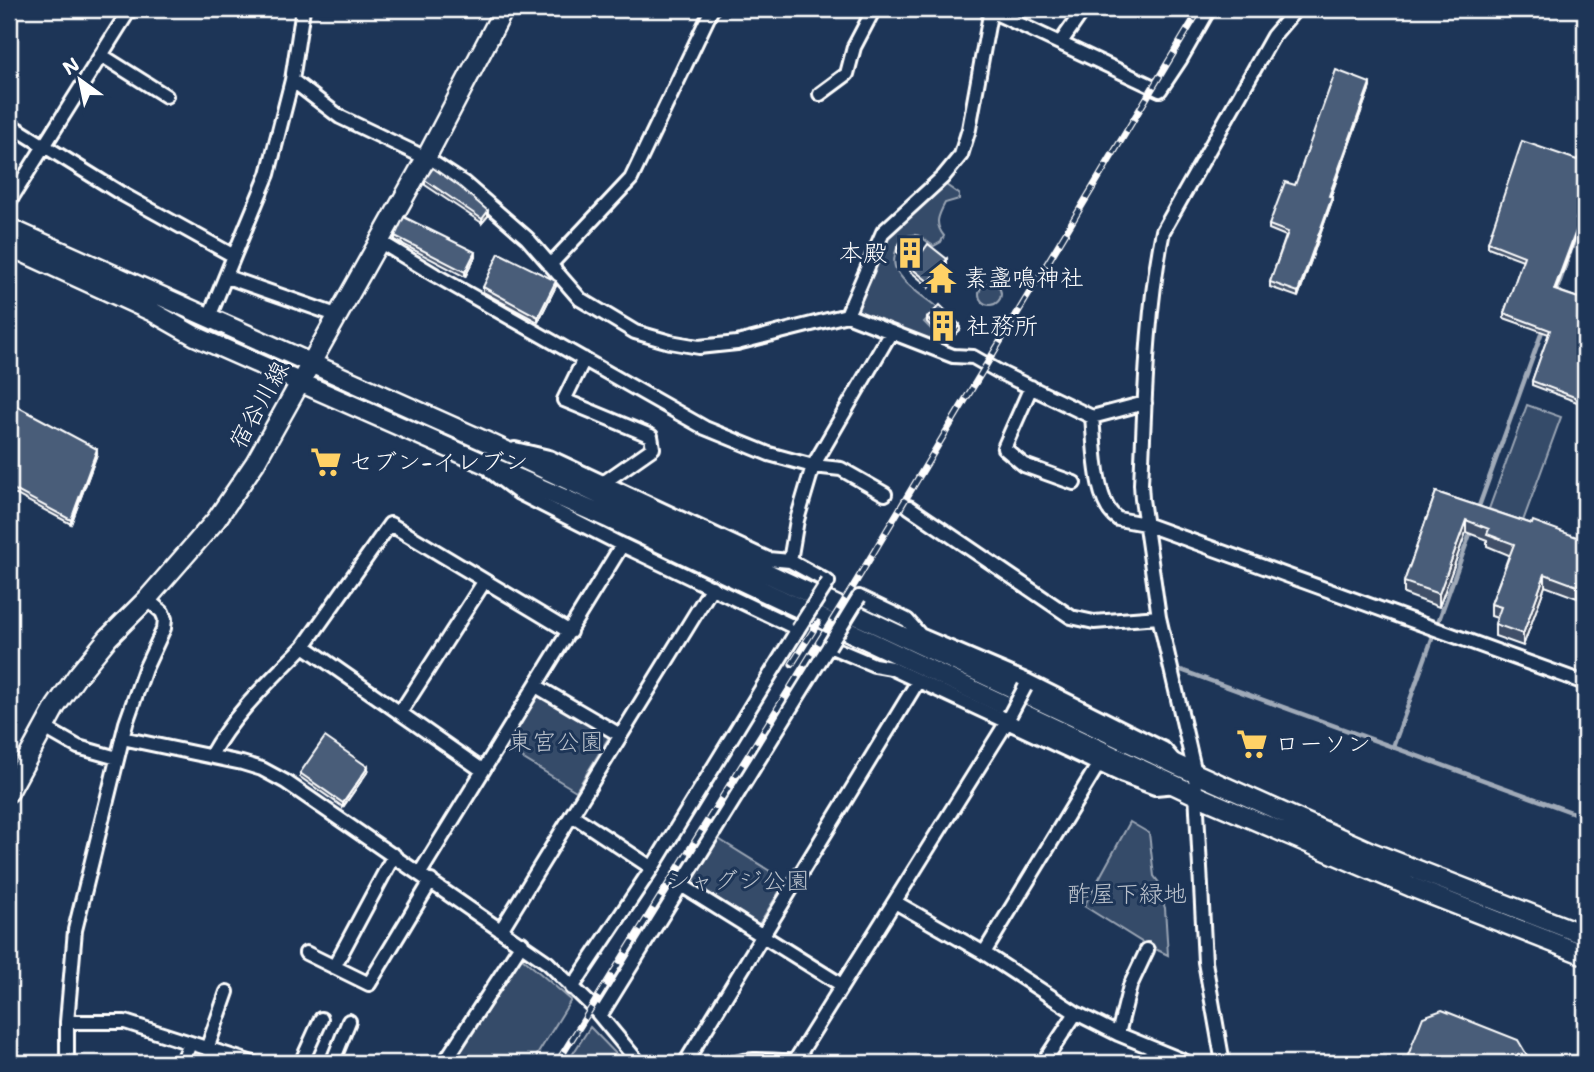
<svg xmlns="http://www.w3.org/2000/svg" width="1594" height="1072" font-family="'Shantell Sans','Klee One',sans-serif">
  <rect width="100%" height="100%" fill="#1d3557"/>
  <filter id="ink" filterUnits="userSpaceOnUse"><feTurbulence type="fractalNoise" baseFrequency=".0143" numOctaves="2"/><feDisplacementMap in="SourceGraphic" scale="14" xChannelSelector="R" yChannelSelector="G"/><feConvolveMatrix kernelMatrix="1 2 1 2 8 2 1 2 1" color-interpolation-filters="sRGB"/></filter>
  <g filter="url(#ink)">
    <path fill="#364b69" stroke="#9aa5b4" stroke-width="2" d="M941,185H946L959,194V199L945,203C938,216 934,224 944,236L941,242L934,246C927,243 923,236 916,235C899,232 889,259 897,271C906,286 924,297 938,308L924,322L946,344L964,355L854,311L888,234Z
      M979 294a11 11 0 1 1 22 0a11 11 0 1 1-22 0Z
      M1527,405L1561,417L1523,521L1489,509Z
      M537,693L609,737L576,791L504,747Z
      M1130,822L1149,833L1154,876L1160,884V895L1165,908L1168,955L1145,944L1084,906Z
      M717,838L786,881L759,924L690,881Z
      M521,957L571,1000L532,1063H454Z
      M590,1027L625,1063H567Z"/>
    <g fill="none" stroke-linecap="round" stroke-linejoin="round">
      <path stroke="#a0aab8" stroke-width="4.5" d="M1555,295L1585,210
        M1478,509L1544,326
        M1181,670L1585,817
        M1393,747L1471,531"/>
      <defs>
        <path id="street" d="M987,9L1160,90L1180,60L1209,9
          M1061,42L1084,9
          M101,55L166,96
          M292,80L340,117L426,158L464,183L527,238L580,299L635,332L670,342L699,347L737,343L847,315L953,356L973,357L1003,374L1092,417C1095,444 1094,504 1118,519L1145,524L1585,683
          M820,94L847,74L854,47L874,9
          M9,124L122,194L234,256L268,174L292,80L303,9
          M9,202L130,9
          M379,241L435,275L705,428L769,454L813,466L841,469L885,494
          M550,265L631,179L712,9
          M227,277L336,315
          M847,315L883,232L943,177L961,155L969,129L991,9
          M209,317L234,256
          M584,359L564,400L651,436L653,448L603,483
          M1031,387L1004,448L1024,465L1074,483
          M1092,417L1145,403
          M515,449L549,457L768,559L790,561L828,582
          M491,472L519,493L622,545L798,629L652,868
          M909,507L1071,617L1094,622L1159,617
          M790,561L797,520L813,466L891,332
          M859,597L907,620L920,635L1028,681L1164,749L1175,762
          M536,686L620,735
          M400,713L484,582
          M43,727L78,747L117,758
          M122,738L242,763L262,769L286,782L548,963L591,1005L639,1063
          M211,755C234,713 271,680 304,646
          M482,770L304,646L390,524L570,632
          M572,815L652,868L572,988
          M420,873L622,545
          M681,885L840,984
          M895,902L984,953L1076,1013L1118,1034L1189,1063
          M501,930L712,587
          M306,953L369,984L431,881
          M984,953L1098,765
          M334,967L394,855
          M600,1016L829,646L874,665L891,668L1123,776L1155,788L1177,786
          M67,1022H125L253,1063
          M1118,1034L1130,986L1147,950
          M207,1049L227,992
          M795,1061L1010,717
          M67,1063V1022L75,930L126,723L145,669L164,628L165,619L162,612L147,599
          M182,1063L190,1044
          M301,1063L321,1019
          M332,1063L349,1021
          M444,1063L522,943
          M685,1063L918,681
          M735,1063C754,1057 774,1062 795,1061
          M1043,1063L1076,1013
          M1223,1063L1205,962L1195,773L1159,617L1142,499L1141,484C1145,400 1146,314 1163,231L1273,36L1296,9"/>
        <path id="secondary" d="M9,228L487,442L1179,766L1371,852L1585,935
          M9,246L151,311L195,336L610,519L1198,796L1411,887L1585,955
          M9,792L56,706L77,676L108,638L147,599L216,520L255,463L426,158L504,9"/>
      </defs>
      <use href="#street" stroke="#fff" stroke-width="18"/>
      <use href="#secondary" stroke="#fff" stroke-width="23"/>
      <use href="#street" stroke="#1d3557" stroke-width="12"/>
      <use href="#secondary" stroke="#1d3557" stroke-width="18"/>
      <defs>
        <path id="rail" d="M792,664L818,623
          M557,1063L851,590L1200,9"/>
      </defs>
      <use href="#rail" stroke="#fff" stroke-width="7"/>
      <use href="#rail" stroke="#1d3557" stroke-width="4.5" stroke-dasharray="13" stroke-linecap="butt"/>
      <defs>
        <path id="street-bridge" d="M798,629L828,582
          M829,646L859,597
          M1010,715L1025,687"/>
      </defs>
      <use href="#street-bridge" stroke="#fff" stroke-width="18" stroke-linecap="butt"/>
      <use href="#street-bridge" stroke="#1d3557" stroke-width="12"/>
    </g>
    <path fill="#405068" stroke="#fff" stroke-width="2" d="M1370,87L1331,196L1332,201L1298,297L1270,287V282L1286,236L1269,229V225L1295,185Z
      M1577,160H1585V197L1578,219L1580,225L1556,290L1584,300L1585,296V405L1532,385V381L1549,334L1504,318V313L1523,260L1488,247V242Z
      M425,180L488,216L482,223L425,185Z
      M395,236L475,257L465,277L395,240Z
      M897,247L923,251L947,264L929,287L910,271V267L912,264L897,252Z
      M556,286L538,322L483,292V287Z
      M927,318L960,330L947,342L927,322Z
      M9,402L97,454L71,524L9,491Z
      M1436,492L1532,524L1585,540V578L1577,598L1545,586L1523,646L1495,636V624L1497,618L1491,616V604L1509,555L1487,546V540L1466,532L1439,607L1404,594V582Z
      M368,771L343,807L300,777V773Z"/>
    <path fill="#344155" stroke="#fff" stroke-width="2" d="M1370,83V87L1329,200V196Z
      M1585,193V197L1576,223V219Z
      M1332,197V201L1298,297V292Z
      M488,211V216L482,223V219Z
      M1580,220V225L1554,294V290Z
      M475,252V257L465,277V272Z
      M947,259V264L929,287V282Z
      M556,281V286L538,322V317Z
      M960,325V330L947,342V338Z
      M97,449V454L71,524V520Z
      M1466,520V532L1439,607V594Z
      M1585,566V578L1577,598V586Z
      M1545,574V586L1523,646V634Z
      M368,767V771L343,807V803Z"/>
    <path fill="#4a5d79" stroke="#fff" stroke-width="2" d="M1336,70L1370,83L1329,196L1332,197L1298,292L1270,282L1288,232L1269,225L1285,182L1295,185Z
      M1522,141L1577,160L1578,158L1585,160V193L1576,219L1580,220L1554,290L1584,300L1585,296V401L1532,381L1550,330L1504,313L1524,256L1488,242Z
      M433,168L460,187L488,211L482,219L425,180Z
      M404,217L475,252L465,272L395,236Z
      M906,237L923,251L928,244L947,259L929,282L910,267L915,261L897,247Z
      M499,253L556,281L538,317L483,287Z
      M940,305L960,325L947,338L927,318Z
      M9,402L97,449L71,520L9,487Z
      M1436,492L1532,524L1533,521L1585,540V566L1577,586L1545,574L1523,634L1495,624L1501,607L1491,604L1514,544L1487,534L1489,529L1466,520L1439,594L1404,582Z
      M325,737L368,767L343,803L300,773Z
      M1442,1010L1518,1040L1531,1062V1063H1405L1423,1017Z"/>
  </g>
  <defs>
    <symbol id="building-bare" viewBox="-9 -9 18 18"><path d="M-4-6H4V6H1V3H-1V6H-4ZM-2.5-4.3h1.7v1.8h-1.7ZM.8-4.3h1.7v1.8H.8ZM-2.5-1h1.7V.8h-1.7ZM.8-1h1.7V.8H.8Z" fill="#ffd166" stroke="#1d3557" stroke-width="2.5" paint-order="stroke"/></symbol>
    <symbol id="temple-bare" viewBox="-9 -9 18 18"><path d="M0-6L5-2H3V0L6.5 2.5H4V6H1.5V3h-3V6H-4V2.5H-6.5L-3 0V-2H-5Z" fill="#ffd166" stroke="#1d3557" stroke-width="2.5" paint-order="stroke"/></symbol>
    <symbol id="supermarket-bare" viewBox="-9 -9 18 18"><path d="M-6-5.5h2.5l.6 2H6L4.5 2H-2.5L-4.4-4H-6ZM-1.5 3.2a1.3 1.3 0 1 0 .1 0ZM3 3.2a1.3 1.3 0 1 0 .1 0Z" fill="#ffd166" stroke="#1d3557" stroke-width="2.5" paint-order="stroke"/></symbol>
  </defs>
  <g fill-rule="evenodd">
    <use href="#building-bare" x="888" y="231" width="44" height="44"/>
    <use href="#temple-bare" x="919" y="256" width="44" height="44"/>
    <use href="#building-bare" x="921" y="304" width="44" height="44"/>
    <use href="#supermarket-bare" x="304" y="440" width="44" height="44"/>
    <use href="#supermarket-bare" x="1230" y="722" width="44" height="44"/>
  </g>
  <g text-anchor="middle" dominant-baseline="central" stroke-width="6" stroke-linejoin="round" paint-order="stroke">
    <g font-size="24" fill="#fff" stroke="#1d3557" text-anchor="start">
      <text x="887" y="253" text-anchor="end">本殿</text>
      <text x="964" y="278">素盞鳴神社</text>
      <text x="966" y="326">社務所</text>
      <text x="349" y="462">セブン-イレブン</text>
      <text x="1275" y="744">ローソン</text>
    </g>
    <g font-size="24" fill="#fff" stroke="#1d3557">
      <text transform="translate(259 405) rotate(-61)">宿谷川線</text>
    </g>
    <g font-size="24" fill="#b9c0ca" stroke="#1d3557">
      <text x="556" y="742">東宮公園</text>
      <text x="738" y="881">シャグジ公園</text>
      <text x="1127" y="894">酢屋下緑地</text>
    </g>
  </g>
  <rect width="1594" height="1072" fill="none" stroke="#1d3557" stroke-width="35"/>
  <rect x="18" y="18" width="1559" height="1037" fill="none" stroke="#fff" stroke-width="2.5" filter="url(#ink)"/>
  <g transform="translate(80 80) rotate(327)" stroke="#1d3557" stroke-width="5" paint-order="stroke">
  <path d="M0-5L12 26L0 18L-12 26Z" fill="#ffffff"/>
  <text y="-10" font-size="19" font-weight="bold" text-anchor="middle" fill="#ffffff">N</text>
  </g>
</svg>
